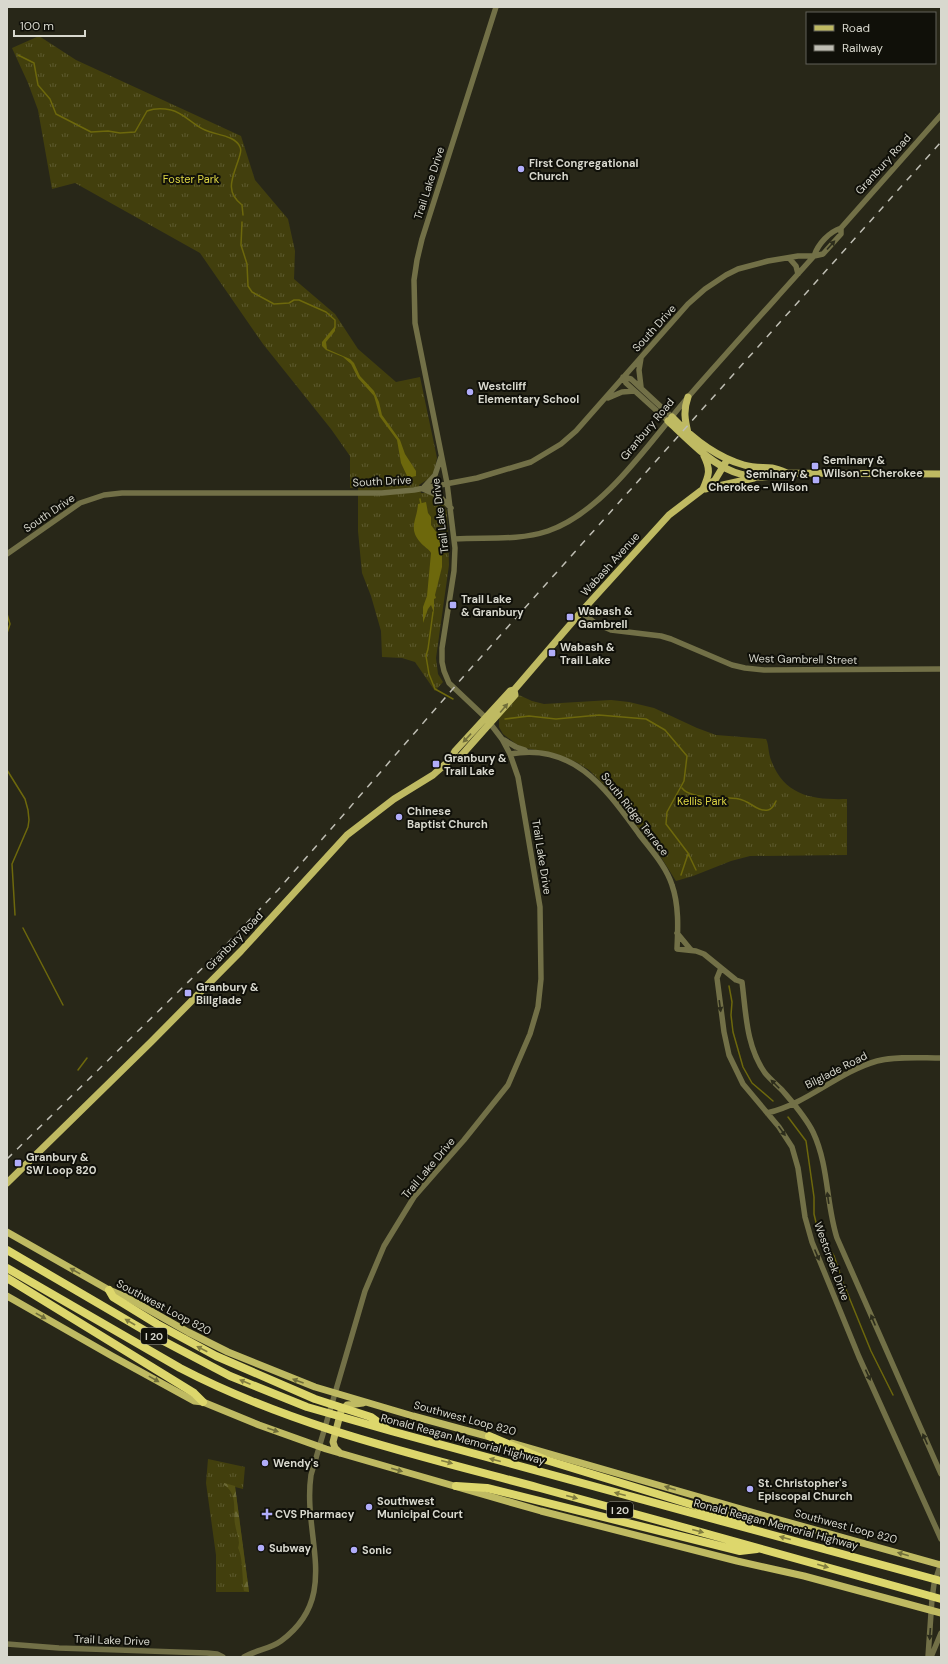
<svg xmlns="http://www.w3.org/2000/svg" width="948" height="1664" font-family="'DM Sans',sans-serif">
  <defs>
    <pattern id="grass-tufts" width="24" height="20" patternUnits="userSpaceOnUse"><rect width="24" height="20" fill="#423f0d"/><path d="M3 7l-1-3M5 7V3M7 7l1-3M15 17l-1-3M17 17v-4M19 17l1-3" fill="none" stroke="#5d5a2f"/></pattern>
    <pattern id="forest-firs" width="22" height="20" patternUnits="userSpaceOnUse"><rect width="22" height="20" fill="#524f13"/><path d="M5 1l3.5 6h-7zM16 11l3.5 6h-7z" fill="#6a6834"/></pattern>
  </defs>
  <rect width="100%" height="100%" fill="#282718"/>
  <path fill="url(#grass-tufts)" d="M39,36L76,60L241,136L255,180L288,219L295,251L294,279L335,314L358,349L396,382L420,377L437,458L434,472L428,479L419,485L421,493H427L438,498L444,505L447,511L449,565L436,658L438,674L443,682L435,691L415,662L402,658L382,657L381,631L371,596L362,573L358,531V488H350V456L331,429L263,344L200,253L75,183L52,189L38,110L28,83L12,48Z
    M519,695L532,701L544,704L611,700L629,702L654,708L697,728L716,735L766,739C769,745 768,753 771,760C784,796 813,800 847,799V855L750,856L731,861L693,876L676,881L659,854L605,786L589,770L576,762L557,754L525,748L516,744L503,734L499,727V717Z
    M208,1459L245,1467L243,1489L235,1487L249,1592H216V1555L206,1483Z"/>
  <path fill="url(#forest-firs)" d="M224,1483L235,1486L249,1592L244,1591C242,1579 243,1557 238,1548C241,1540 236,1532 235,1524C233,1511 238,1493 224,1485Z"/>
  <path fill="#6d680c" d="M335,326V331L326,342L327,349L350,359L354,363L360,376L374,391L379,402L382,415L400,440L405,454L416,471V476L408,478L401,463L397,440L380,417L374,396L358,378L351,364L343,357L326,350L322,346V342Z
    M426,502L428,513L431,517V525L439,536L442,555V567L435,595L436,598L434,599V613L431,605L428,609L423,623V607L427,596L431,553C429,549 424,547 420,542C408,528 417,520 418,504Z"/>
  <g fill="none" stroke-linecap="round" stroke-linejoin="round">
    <path stroke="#6d680c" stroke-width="1.5" d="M18,55L34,63L38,85L50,99L56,114L91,132L108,131L120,133L135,132L147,111C155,108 162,108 171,110C184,113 193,125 205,130C215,135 235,135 240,147C242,151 240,154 239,158C233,177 224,191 242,205L243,215
      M242,222L241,245L247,264L248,286L252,292L274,304L289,303L294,300H299L326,312L335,320V328
      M420,499L421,504
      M433,612L428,649L426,656L429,674L435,689L453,699
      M7,614L10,624L7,633
      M505,719L529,716L556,719L599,715L646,719L665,730L687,756L684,781L667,812L666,824L688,853L696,870
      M7,770L25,799L28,810L29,820L28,827L12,864L15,915
      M682,788C690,800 725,796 739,799C750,801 757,812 768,810C773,809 774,805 776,801
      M681,875L688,854
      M23,928L63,1005
      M729,986L732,1002L731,1015L733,1032L743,1067L752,1083L773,1101
      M78,1070L87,1058
      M788,1117L806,1141L814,1197V1214L818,1231L834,1256L842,1280L871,1351L893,1395"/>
    <path stroke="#727047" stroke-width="5.5" d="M789,258L796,266L798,274
      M623,377L631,379L672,417
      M623,377L626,383L668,421
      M641,387L639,370L641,358
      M608,398L622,392L634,391
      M424,487L435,475L441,457
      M423,489L439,496L451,508
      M455,539C485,537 518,541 548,531C604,512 651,440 689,396C730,349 772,303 814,256C818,244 829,232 841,228L941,115
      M7,554L80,503L104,495L122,493H382L414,490L477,478L531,462L561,444L576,431L688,304L705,289L726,275L738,269L768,261L798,256H814L823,254L841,234V228
      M581,612L595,623L611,630L661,636L671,639L732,665L745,668L764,670L941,669
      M504,740L516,747L525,750
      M510,754C574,742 606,789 639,834C651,850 666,866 672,885C679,905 678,928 677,949L696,951L704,954L736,980L742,982C746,1013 746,1046 765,1073C770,1079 776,1084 782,1090C793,1103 805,1116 813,1132C829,1166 826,1204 837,1238L941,1474
      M677,933L691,950
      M721,968L717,978L724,1032L729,1055L743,1084L779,1127L792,1147L798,1168L805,1217L812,1242L859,1357L941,1539
      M767,1113C807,1104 838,1072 877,1061C898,1056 920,1058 941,1058
      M7,1644L59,1648L207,1653L217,1654L223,1657
      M244,1657C256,1650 270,1649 281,1641C342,1596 302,1537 311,1475L365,1291L384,1246L414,1197L464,1140L508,1085L530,1034L538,1007L541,979L540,907L518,777L510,754L502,739L486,718L449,683L444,671L442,662V648L454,571L455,548L447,483L415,323L414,280L417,260L422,239L496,7
      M928,1657L932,1599L934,1584L941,1563
      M931,1657L941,1633"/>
    <path stroke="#bfba62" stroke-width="7" d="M688,397C683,411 685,420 688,433
      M672,417C692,438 715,457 744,465C754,468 763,467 772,468C777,469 782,471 787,473L941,474
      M668,421C704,455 734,489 787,473
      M703,489C709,475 711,470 704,456
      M705,489L754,478
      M451,759L455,751L510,691L514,690L581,612L669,515L715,480L727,460
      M7,1183L151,1042L241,951L347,835L394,799L433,775L451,759L460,757L515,695L514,690
      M7,1232L109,1290L128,1298L188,1332L228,1352L315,1387L413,1416L494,1438
      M7,1296L112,1356L194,1401L203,1402L259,1425L326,1449L409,1473L541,1511L737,1561L804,1576L941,1613
      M512,1443L762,1515L941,1565
      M340,1453L335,1448L333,1442L341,1411L347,1405L363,1403"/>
    <path stroke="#ddd76c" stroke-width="8" d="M7,1250L154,1336L230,1376L307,1407L391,1431L941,1581
      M7,1268L180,1368C293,1427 417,1455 540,1488C674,1524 807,1562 941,1599
      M7,1278L194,1393L203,1402
      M109,1290L113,1297L157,1324L216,1356L315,1399L371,1417L386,1428
      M489,1436L546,1460L739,1519L749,1526
      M456,1486L487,1488L708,1543L740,1551L757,1549"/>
    <path stroke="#bfbeb4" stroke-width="1.5" stroke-dasharray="7 7" stroke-linecap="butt" d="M7,1159L223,948L278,890L464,676L941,142"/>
  </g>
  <defs><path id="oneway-solid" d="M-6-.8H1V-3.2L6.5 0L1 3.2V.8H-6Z"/></defs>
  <g fill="#2d2d1c">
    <use href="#oneway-solid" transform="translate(831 245) rotate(-48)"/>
    <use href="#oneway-solid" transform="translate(720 1006) rotate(82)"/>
    <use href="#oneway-solid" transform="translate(775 1084) rotate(-135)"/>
    <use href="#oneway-solid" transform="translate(782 1131) rotate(54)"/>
    <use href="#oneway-solid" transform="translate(828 1198) rotate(-98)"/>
    <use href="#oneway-solid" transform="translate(817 1255) rotate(67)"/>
    <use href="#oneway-solid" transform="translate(873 1320) rotate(-113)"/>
    <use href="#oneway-solid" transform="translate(868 1375) rotate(65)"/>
    <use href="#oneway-solid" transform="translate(925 1439) rotate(-114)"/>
    <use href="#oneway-solid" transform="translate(930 1634) rotate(94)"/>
  </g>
  <g fill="#706e3a">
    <use href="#oneway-solid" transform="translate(504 708) rotate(-50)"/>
    <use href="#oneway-solid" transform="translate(467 738) rotate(133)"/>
    <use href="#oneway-solid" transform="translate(75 1271) rotate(-151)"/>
    <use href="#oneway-solid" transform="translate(41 1316) rotate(29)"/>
    <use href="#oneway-solid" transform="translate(154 1379) rotate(29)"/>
    <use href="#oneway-solid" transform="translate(298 1381) rotate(-160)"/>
    <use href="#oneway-solid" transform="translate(273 1430) rotate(19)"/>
    <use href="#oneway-solid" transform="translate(397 1470) rotate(16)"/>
    <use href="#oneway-solid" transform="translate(670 1488) rotate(-163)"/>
    <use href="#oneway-solid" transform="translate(903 1554) rotate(-164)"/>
  </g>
  <g fill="#817d3f">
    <use href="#oneway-solid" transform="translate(130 1322) rotate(-150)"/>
    <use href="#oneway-solid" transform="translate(202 1349) rotate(-153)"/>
    <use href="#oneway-solid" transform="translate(245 1382) rotate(-157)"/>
    <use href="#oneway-solid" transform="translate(495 1460) rotate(-165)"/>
    <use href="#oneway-solid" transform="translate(447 1462) rotate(15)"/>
    <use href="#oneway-solid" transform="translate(620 1494) rotate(-165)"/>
    <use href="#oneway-solid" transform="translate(572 1497) rotate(15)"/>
    <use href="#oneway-solid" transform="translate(698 1531) rotate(15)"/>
    <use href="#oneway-solid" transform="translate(785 1538) rotate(-165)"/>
    <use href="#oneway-solid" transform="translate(823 1566) rotate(16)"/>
  </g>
  <g fill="#b1adfa" stroke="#101009" stroke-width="1.5">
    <circle cx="521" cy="169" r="4"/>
    <circle cx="470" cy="392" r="4"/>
    <rect x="811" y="462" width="8" height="8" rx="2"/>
    <rect x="812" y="476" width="8" height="8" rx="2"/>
    <rect x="449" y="601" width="8" height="8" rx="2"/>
    <rect x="566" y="613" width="8" height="8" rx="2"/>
    <rect x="548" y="649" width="8" height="8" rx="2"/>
    <rect x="432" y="760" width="8" height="8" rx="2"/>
    <circle cx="399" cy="817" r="4"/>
    <rect x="184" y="989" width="8" height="8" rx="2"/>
    <rect x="14" y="1159" width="8" height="8" rx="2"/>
    <circle cx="265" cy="1463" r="4"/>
    <circle cx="750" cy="1489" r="4"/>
    <circle cx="369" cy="1507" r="4"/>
    <path d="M265 1508h4v4h4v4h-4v4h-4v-4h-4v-4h4z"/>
    <circle cx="261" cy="1548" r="4"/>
    <circle cx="354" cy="1550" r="4"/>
  </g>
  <g text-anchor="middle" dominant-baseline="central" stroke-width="4" stroke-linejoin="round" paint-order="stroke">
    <g fill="#101009" stroke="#9c9c93" stroke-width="1">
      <rect x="141" y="1328" width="26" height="16" rx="3"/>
      <rect x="607" y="1502" width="26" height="16" rx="3"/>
    </g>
    <g font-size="10" font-weight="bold" fill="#d8d8ce">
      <text x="154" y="1336">I 20</text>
      <text x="620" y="1510">I 20</text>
    </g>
    <g font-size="11" font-weight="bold" fill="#d8d8ce" stroke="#101009" text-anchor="start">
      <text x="529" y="163">First Congregational<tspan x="529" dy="13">Church</tspan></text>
      <text x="478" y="386">Westcliff<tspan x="478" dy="13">Elementary School</tspan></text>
      <text x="823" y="460">Seminary &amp;<tspan x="823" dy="13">Wilson - Cherokee</tspan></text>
      <text x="808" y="474" text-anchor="end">Seminary &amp;<tspan x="808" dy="13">Cherokee - Wilson</tspan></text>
      <text x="461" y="599">Trail Lake<tspan x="461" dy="13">&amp; Granbury</tspan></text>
      <text x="578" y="611">Wabash &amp;<tspan x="578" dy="13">Gambrell</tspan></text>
      <text x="560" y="647">Wabash &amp;<tspan x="560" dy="13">Trail Lake</tspan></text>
      <text x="444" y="758">Granbury &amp;<tspan x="444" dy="13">Trail Lake</tspan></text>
      <text x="407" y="811">Chinese<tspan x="407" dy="13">Baptist Church</tspan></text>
      <text x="196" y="987">Granbury &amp;<tspan x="196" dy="13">Billglade</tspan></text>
      <text x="26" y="1157">Granbury &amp;<tspan x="26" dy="13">SW Loop 820</tspan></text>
      <text x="273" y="1463">Wendy's</text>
      <text x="758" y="1483">St. Christopher's<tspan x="758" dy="13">Episcopal Church</tspan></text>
      <text x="377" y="1501">Southwest<tspan x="377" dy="13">Municipal Court</tspan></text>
      <text x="275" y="1514">CVS Pharmacy</text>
      <text x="269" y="1548">Subway</text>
      <text x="362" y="1550">Sonic</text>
    </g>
    <g font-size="11" fill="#d8d8ce" stroke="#101009">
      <text transform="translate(883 164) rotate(-48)">Granbury Road</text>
      <text transform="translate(429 183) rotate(-72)">Trail Lake Drive</text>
      <text transform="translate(654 328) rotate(-48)">South Drive</text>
      <text transform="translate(647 429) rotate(-50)">Granbury Road</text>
      <text transform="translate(382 481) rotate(-3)">South Drive</text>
      <text transform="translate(49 513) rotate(-34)">South Drive</text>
      <text transform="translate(440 516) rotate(-97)">Trail Lake Drive</text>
      <text transform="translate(610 564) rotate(-48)">Wabash Avenue</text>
      <text transform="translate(803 659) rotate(1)">West Gambrell Street</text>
      <text transform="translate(635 814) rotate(52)">South Ridge Terrace</text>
      <text transform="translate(542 857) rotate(81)">Trail Lake Drive</text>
      <text transform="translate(234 941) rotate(-46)">Granbury Road</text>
      <text transform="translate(836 1070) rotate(-27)">Bilglade Road</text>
      <text transform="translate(428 1168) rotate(-50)">Trail Lake Drive</text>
      <text transform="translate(832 1261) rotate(70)">Westcreek Drive</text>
      <text transform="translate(164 1307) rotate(28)">Southwest Loop 820</text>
      <text transform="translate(465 1418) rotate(15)">Southwest Loop 820</text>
      <text transform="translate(463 1439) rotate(15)">Ronald Reagan Memorial Highway</text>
      <text transform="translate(776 1524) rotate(15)">Ronald Reagan Memorial Highway</text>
      <text transform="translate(846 1526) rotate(15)">Southwest Loop 820</text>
      <text transform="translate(112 1640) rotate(2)">Trail Lake Drive</text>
    </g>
    <g font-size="11" fill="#ddd543" stroke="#101009">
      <text x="191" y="179">Foster Park</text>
      <text x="702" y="801">Kellis Park</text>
    </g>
  </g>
  <rect width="948" height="1664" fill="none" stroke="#d8d8ce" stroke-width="16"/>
  <rect x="806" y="12" width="130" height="52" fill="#101009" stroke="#606058"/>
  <rect x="814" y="25" width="20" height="6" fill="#bfba62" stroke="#606058"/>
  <text x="842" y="32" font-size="12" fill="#d8d8ce">Road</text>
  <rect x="814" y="45" width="20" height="6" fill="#bfbeb4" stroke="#606058"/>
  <text x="842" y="52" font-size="12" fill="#d8d8ce">Railway</text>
  <path d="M14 30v6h71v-6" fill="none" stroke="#d8d8ce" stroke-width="2"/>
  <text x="20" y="30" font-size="12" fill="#d8d8ce" stroke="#101009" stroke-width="3" paint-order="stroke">100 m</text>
</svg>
